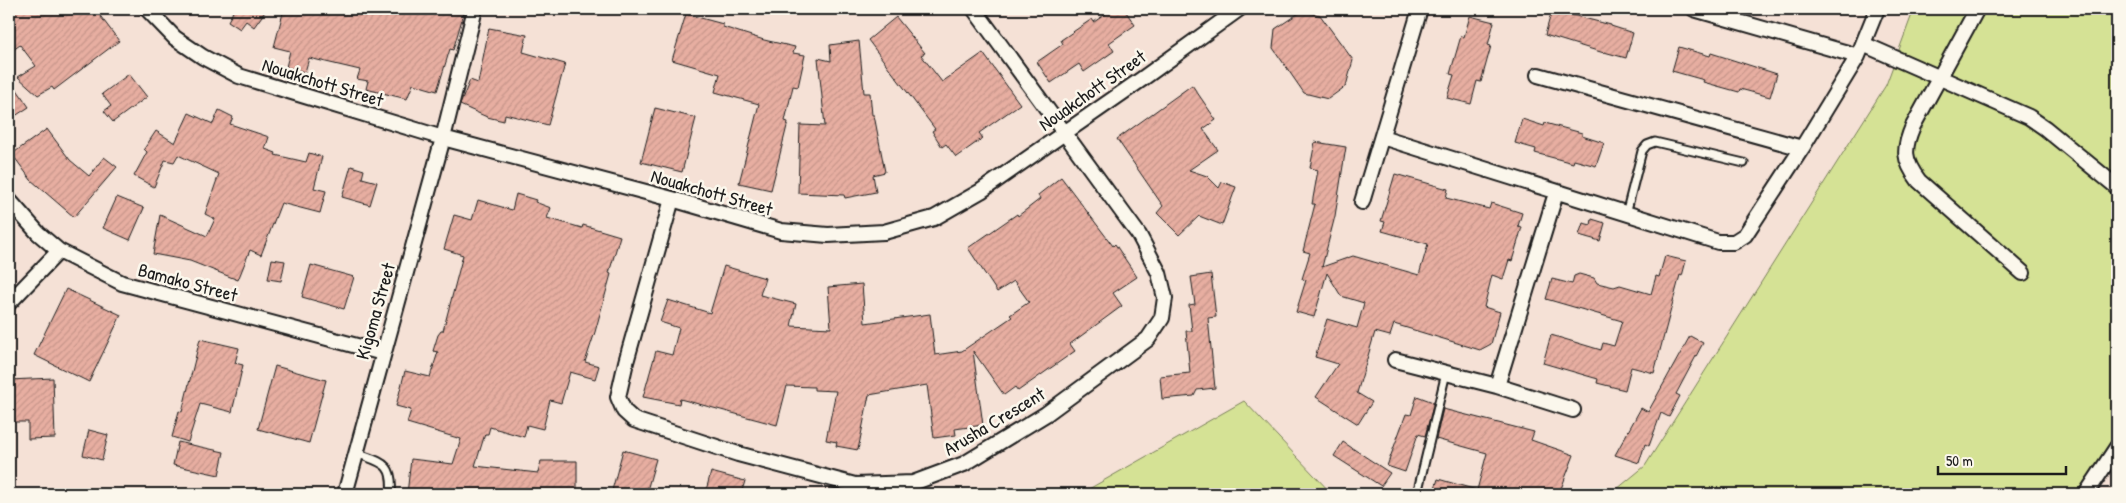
<svg xmlns="http://www.w3.org/2000/svg" width="2126" height="503" font-family="'Patrick Hand',sans-serif">
  <defs>
    <pattern id="building-hatch" width="6" height="6" patternUnits="userSpaceOnUse" patternTransform="scale(1.25)"><rect width="6" height="6" fill="#e7aea1"/><path d="M-1 1l2-2M0 6l6-6M5 7l2-2" fill="none" stroke="#c6958a"/></pattern>
  </defs>
  <rect width="100%" height="100%" fill="#f5e1d6"/>
  <filter id="ink" filterUnits="userSpaceOnUse"><feTurbulence type="fractalNoise" baseFrequency=".02" numOctaves="2"/><feDisplacementMap in="SourceGraphic" scale="10" xChannelSelector="R" yChannelSelector="G"/><feConvolveMatrix kernelMatrix="1 2 1 2 8 2 1 2 1" color-interpolation-filters="sRGB"/></filter>
  <g filter="url(#ink)">
    <path fill="#d5e295" stroke="#787f58" d="M1914,9H2117V447L2086,494H1611L1645,466L1886,85Z
      M1244,401L1332,494H1080Z"/>
    <path fill="url(#building-hatch)" stroke="#1c1c1c" d="M9,9H95L119,41L54,90L52,87L38,95L18,77L36,66L20,45L9,53Z
      M228,9H267L254,27L246,21L240,29L228,21L233,12Z
      M284,9H465L453,50L450,49L437,91L413,84L407,99L366,89L368,81L357,79L360,70L309,58L305,72L286,67L290,51L274,47Z
      M1113,9H1124L1135,25L1109,43L1114,51L1084,72L1079,64L1051,83L1037,62L1063,44L1061,40L1092,19L1094,22Z
      M1552,10L1611,25V26L1633,33L1626,58L1604,52V53L1545,35Z
      M1302,11L1320,15L1353,60L1346,86L1328,99L1304,93L1273,48L1275,29Z
      M686,14L723,24V27L764,40L795,47L793,53L805,55L798,87L793,86L785,121L788,122L771,190L739,183L759,104L715,92L720,74L672,60Z
      M1470,16L1494,22L1488,45L1491,46L1481,82L1477,81L1471,104L1447,98L1454,75L1450,74L1461,36L1464,37Z
      M896,17L925,53L921,55L942,82L983,53L1020,104L979,133L983,138L956,157L946,144L942,147L932,131L935,129L868,40Z
      M489,28L527,35L523,52L565,64L548,125L505,114L504,121L487,117L460,105L470,80L478,83Z
      M859,41L864,93H870L872,115H874L885,172L873,175L876,192L845,198L844,195L798,193L800,125L825,126L818,58L831,61L830,45Z
      M1679,47L1710,56L1711,53L1777,74L1770,97L1740,89L1739,92L1703,82L1704,80L1672,71Z
      M129,74L147,97L113,122L104,111L111,106L102,94Z
      M9,78L29,107L9,120Z
      M1192,85L1216,120L1203,129L1218,150L1189,170L1207,176L1219,188L1222,182L1236,187L1222,225L1199,216L1179,235L1157,213L1163,206L1117,139Z
      M655,108L696,118L682,172L641,162Z
      M219,110L233,117L230,124L269,137L265,149L276,153L275,155L306,162L309,153L322,157L314,188L326,191L320,213L281,203L261,255L250,250L238,280L190,261L153,254L160,215L207,236L215,219L205,214L219,174L178,155L174,162L165,160L154,187L134,176L147,152L144,149L156,131L175,143L189,113L213,124Z
      M1522,119L1544,126L1545,123L1582,133V136L1604,143L1596,166L1574,160L1573,163L1535,153L1536,149L1515,143Z
      M47,129L70,160L89,176L104,157L117,167L74,217L31,180L12,154Z
      M1315,142L1346,147L1335,216L1322,267L1353,256L1419,275L1428,244L1382,231L1385,222L1381,221L1395,174L1448,189L1446,198L1489,209L1491,203L1522,213L1518,226L1522,227L1512,261L1509,260L1503,279L1492,275L1484,307L1500,312L1491,344L1480,350L1394,324L1390,336L1375,332L1357,393L1372,402L1358,424L1316,397L1338,364L1315,357L1327,319L1357,328L1364,303L1341,296L1327,273L1314,317L1296,312L1306,280L1302,279L1310,253L1303,251L1315,204H1312L1318,170L1310,168Z
      M351,166L364,170L362,178L377,182L370,205L342,197Z
      M1061,177L1113,246L1115,244L1137,277L1113,293L1122,306L1070,344L1075,351L1018,391L1015,387L1004,395L973,351L983,425L955,429L956,435L934,438L927,385L869,395L858,450L836,446L837,442L826,440L836,391L814,390V387L787,386L777,425L680,399L679,404L643,397L656,351L672,355L679,328L660,322L668,300L710,313L724,266L765,278L760,295L796,304L791,326L831,328L828,287L862,284L865,323L930,314L935,355L962,351L1012,317L1010,315L1029,302L1014,281L997,292L968,248L1017,214L1018,216L1040,199L1038,195Z
      M516,194L536,200L535,202L551,208L547,218L582,228L583,225L620,236L609,273L611,274L595,332L585,362L599,366L595,379L570,372L561,403L550,400L543,429L527,425L524,437L490,427L488,434H485L475,466L538,473L541,461H577V494H407L411,459L453,464L461,439L407,423L411,410L396,406L405,371L430,377L438,352L433,351L438,335L441,331H443L463,255L444,249L454,215L472,220L478,200L512,210Z
      M117,197L144,208L130,240L103,228Z
      M1592,219L1605,223L1600,241L1579,235L1583,223L1591,225Z
      M1665,256L1686,261L1682,276L1680,275L1654,373L1631,367L1625,390L1597,383L1598,379L1543,363L1551,335L1601,350L1603,343L1614,346L1622,321L1546,299L1552,279L1572,284L1574,276L1579,274L1594,278L1597,283L1614,287L1620,285L1651,294L1656,276L1659,277Z
      M272,259L285,261L281,281L268,279Z
      M311,265L354,277L344,309L302,297Z
      M1211,274L1216,317L1208,318L1215,388L1197,390L1194,396L1162,399L1160,376L1190,373L1186,331H1192L1189,305L1195,304L1191,277Z
      M66,289L121,315L89,382L34,355Z
      M1690,336L1703,343L1676,394L1680,396L1669,417L1661,413L1649,446L1645,444L1639,463L1615,455L1641,408L1648,412Z
      M200,339L239,348L235,363L243,365L232,412L200,404L188,442L172,437L179,411L182,412Z
      M275,366L326,380L309,443L258,429Z
      M53,378L55,438L28,439V422H9V380Z
      M1417,396L1433,402V406L1425,436L1418,434L1405,472L1387,466L1406,414L1411,415Z
      M1443,409L1534,432L1531,440L1574,455L1559,494H1433L1438,479L1477,490L1487,453L1436,439Z
      M89,430L108,435L102,460L83,455Z
      M178,442L224,452L219,475L173,465Z
      M1343,442L1390,473L1381,486L1334,456Z
      M623,450L656,459L646,494H611Z
      M711,472L745,481L741,494H705Z"/>
    <g fill="none" stroke-linecap="round" stroke-linejoin="round">
      <defs>
        <path id="lane" d="M1626,214L1642,151L1647,145L1655,142L1744,163
          M356,453C382,463 394,462 391,494
          M1417,494L1446,373"/>
        <path id="street" d="M147,9L175,38L203,57L239,76L443,138L672,199L781,231L828,235L884,232L934,218L981,191L1142,79L1239,9
          M1694,9L1858,56
          M1977,9L1913,126C1903,149 1903,160 1919,181L2023,273
          M1863,44L2029,117L2045,128L2117,187
          M1538,75L1802,148
          M1382,137L1718,242H1734L1745,235L1802,148L1858,56L1877,9
          M672,199L626,362L618,397L624,411L634,420L738,454L855,485L913,483L964,464L1046,414L1148,339L1162,318L1165,298L1159,273L1139,235L974,9
          M9,200L38,233L59,251L122,283L383,353
          M1362,202L1420,9
          M9,303L59,251
          M1395,360L1497,386L1573,410
          M1497,386L1556,193
          M345,494L443,138L475,9
          M2086,494L2117,447"/>
      </defs>
      <use href="#lane" stroke="#1c1c1c" stroke-width="11"/>
      <use href="#street" stroke="#1c1c1c" stroke-width="18"/>
      <use href="#lane" stroke="#fbf7ec" stroke-width="7"/>
      <use href="#street" stroke="#fbf7ec" stroke-width="14"/>
    </g>
  </g>
  <g text-anchor="middle" dominant-baseline="central" stroke-width="5" stroke-linejoin="round" paint-order="stroke">
    <g font-size="19" fill="#1c1c1c" stroke="#fbf7ec">
      <text transform="translate(323 82) rotate(17)">Nouakchott Street</text>
      <text transform="translate(1092 90) rotate(-35)">Nouakchott Street</text>
      <text transform="translate(712 192) rotate(16)">Nouakchott Street</text>
      <text transform="translate(188 282) rotate(15)">Bamako Street</text>
      <text transform="translate(375 311) rotate(-74)">Kigoma Street</text>
      <text transform="translate(994 421) rotate(-31)">Arusha Crescent</text>
    </g>
  </g>
  <rect width="2126" height="503" fill="none" stroke="#fbf7ec" stroke-width="30"/>
  <rect x="15" y="15" width="2096" height="473" fill="none" stroke="#1c1c1c" stroke-width="2" filter="url(#ink)"/>
  <path d="M1938 466v8h128v-8" fill="none" stroke="#1c1c1c" stroke-width="2.5"/>
  <text x="1946" y="466" font-size="15" fill="#1c1c1c" stroke="#fbf7ec" stroke-width="4" paint-order="stroke">50 m</text>
</svg>
